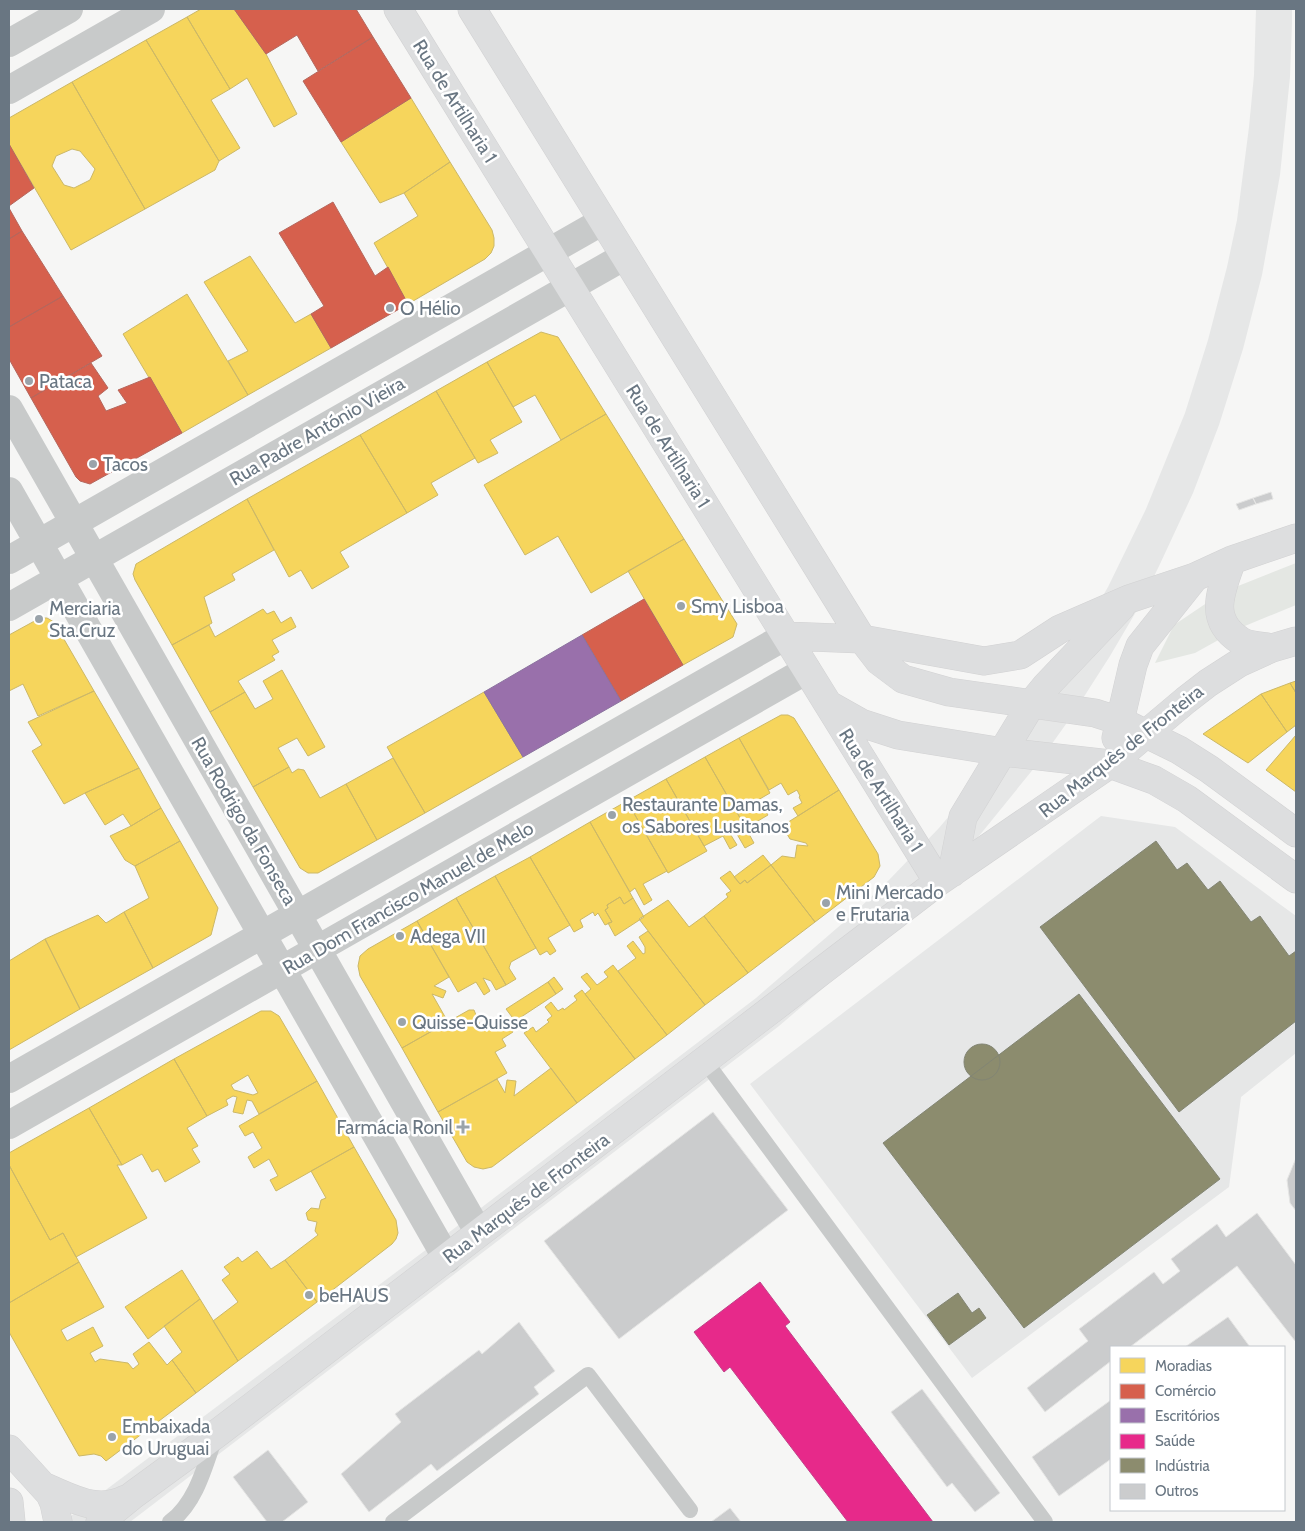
<svg xmlns="http://www.w3.org/2000/svg" width="1305" height="1531" font-family="Cabin,sans-serif">
  <rect width="100%" height="100%" fill="#f6f6f5"/>
  <path fill="#e6e7e7" d="M1256,9H1292V23L1290,77L1280,175L1262,275L1243,349L1219,425L1193,493L1160,564L1140,605L1110,656L1071,717L1039,762L966,852L876,943L779,1026L130,1522H63L439,1240L756,998L851,916L889,880L939,828L975,785L1079,637L1108,587L1146,509L1185,413L1208,340L1227,267L1237,220L1249,127L1254,75Z
    M1101,816L1175,827L1296,916V1053L1241,1097L1229,1187L972,1378L750,1084Z"/>
  <path fill="#e4e7e3" d="M1296,563V605L1240,628L1195,653L1155,663L1174,625L1223,592Z"/>
  <path fill="#f6d55c" stroke="#ccb867" fill-rule="evenodd" d="M201,9H234L266,54L297,114L274,127L247,78L230,89L187,17Z
    M187,17L230,89L211,100L240,148L219,161L146,40Z
    M146,40L219,161L215,170L145,209L72,82Z
    M72,82L145,209L71,250L9,144V118ZM72,149L80,151L95,169L90,180L74,188L64,185L52,166L56,156Z
    M411,98L450,162L404,193L380,203L341,142Z
    M450,162L492,230L494,238V246L491,253L485,259L408,304L374,243L418,216L404,193Z
    M250,256L295,323L311,314L331,348L248,395L228,361L248,351L204,282Z
    M187,294L248,395L182,433L123,334Z
    M541,332L558,337L606,414L561,440L535,395L513,407L487,362Z
    M487,362L522,422L490,440L498,453L478,463L436,391Z
    M436,391L475,458L431,483L438,495L407,513L360,435Z
    M606,414L684,539L591,593L558,536L525,555L484,485Z
    M360,435L407,513L340,552L349,567L312,589L301,570L289,577L247,499Z
    M247,499L274,550L232,574L235,580L204,597L212,623L172,645L135,580L133,574L136,564Z
    M684,539L737,624L733,637L683,665L628,571Z
    M263,609L267,614L274,611L281,623L291,617L296,627L272,640L279,652L272,656L275,660L238,681L245,692L210,712L172,645L209,625L215,637Z
    M40,618H47L54,622L94,691L38,716L23,684L9,691V635Z
    M282,670L325,747L308,756L297,738L278,748L289,767L253,787L210,712L245,692L255,709L273,699L263,681Z
    M1296,681V693L1290,683Z
    M1290,683L1296,693V725L1287,732L1261,694Z
    M94,691L139,768L85,793L64,804L32,751L42,745L28,722Z
    M484,692L523,757L425,813L387,747Z
    M1261,694L1287,732L1248,763L1203,734Z
    M781,715H788L794,718L839,790L798,816L793,808L802,803L799,797L800,796L797,790L788,795L781,783L769,790L739,738Z
    M1296,735V792L1266,770Z
    M739,738L770,793L758,800L768,815L746,828L705,757Z
    M705,757L744,825L729,832L737,845L730,849L723,836L704,846L666,779Z
    M393,758L425,813L377,840L346,784Z
    M289,767L292,773L298,769L304,770L320,798L346,784L377,840L318,873H308L300,868L253,787Z
    M139,768L161,808L131,826L123,814L105,825L85,793Z
    M666,779L707,851L668,873L627,801Z
    M839,790L878,854L880,866L874,877L815,922L771,865L782,856L795,858L797,845L808,846L806,843L790,839L782,826Z
    M627,801L667,871L643,884L652,900L644,905L635,888L630,892L590,822Z
    M161,808L180,841L135,866L125,860L110,836L131,826Z
    M590,822L633,898L624,904L620,897L607,905L608,908L605,910L612,922L605,925L598,913L595,916L593,912L580,920L583,927L574,932L530,857Z
    M744,825L754,843L745,848L734,829Z
    M180,841L218,908L211,935L153,968L124,912L149,898L135,866Z
    M763,855L771,865L747,883L745,880L740,884L734,877Z
    M530,857L570,925L548,938L556,951L550,955L547,951L540,955L495,876Z
    M771,865L815,922L748,973L704,916L728,897L726,894L731,891L720,878L730,871L740,884L745,880L747,883Z
    M495,876L536,948L511,962L509,968L516,979L506,985L456,898Z
    M620,897L624,904L633,898L644,917L615,936L608,923L612,922L605,910L608,908L607,905Z
    M456,898L506,985L496,990L491,981L483,978L490,991L484,995L476,982L458,992L417,921Z
    M668,900L689,927L704,916L748,973L705,1005L639,919Z
    M124,912L153,968L80,1009L45,939L98,915L106,923Z
    M417,921L449,977L434,986L446,991L443,998L432,994L448,1022L402,1048L360,976L358,966L360,956L368,949Z
    M648,931L705,1005L667,1035L618,971L636,958L627,946L633,941L643,954L645,953V947L639,937Z
    M45,939L80,1009L9,1050V961Z
    M613,965L667,1035L635,1059L585,994L591,989L581,977L587,973L597,985L608,977L604,972Z
    M554,977L563,989L556,994L548,982Z
    M548,982L556,994L515,1021L506,1009Z
    M582,990L635,1059L577,1103L524,1033L533,1027L536,1032L549,1022L547,1020L552,1016L545,1007L551,1002L558,1011L563,1008L564,1010L577,1000L574,996Z
    M469,1010H474L482,1030L493,1024L497,1031L509,1025L513,1032L502,1039L506,1046L495,1052L507,1073L438,1112L402,1048Z
    M261,1011H271L279,1016L317,1081L259,1114L252,1101L247,1100L243,1114L233,1112L237,1097L233,1096L226,1100L228,1105L207,1116L174,1059ZM248,1075L258,1093L253,1095L234,1090L231,1085Z
    M174,1059L207,1116L187,1128L198,1146L192,1149L200,1162L165,1182L158,1169L152,1172L142,1154L122,1165L89,1108Z
    M551,1068L577,1103L492,1167L483,1169L474,1167L467,1162L438,1112L497,1079L505,1093L507,1080L516,1081L514,1096Z
    M317,1081L354,1147L276,1191L270,1180L278,1176L269,1159L254,1168L248,1157L262,1148L253,1132L245,1136L239,1126Z
    M89,1108L122,1165H117L147,1218L76,1257L63,1233L50,1240L9,1165V1153Z
    M354,1147L396,1220L398,1233L396,1239L392,1244L317,1302L285,1260L318,1235L315,1231L317,1222L308,1220L306,1213L311,1208L319,1209L321,1200L326,1198L311,1171Z
    M9,1165L50,1240L63,1233L79,1262L9,1303Z
    M257,1251L271,1269L285,1260L317,1302L238,1361L213,1321L238,1302L222,1280L230,1274L224,1267L238,1257L242,1262Z
    M79,1262L104,1307L61,1330L67,1341L93,1327L103,1346L90,1353L95,1362L100,1359L128,1363L133,1369L139,1364L133,1354L149,1342L167,1365L172,1360L196,1393L106,1461L101,1456L94,1454L79,1456L9,1332V1303Z
    M182,1270L200,1299L148,1339L125,1307Z
    M200,1299L238,1361L196,1393L172,1360L182,1352L164,1326Z"/>
  <path fill="#d6604d" stroke="#b5675d" d="M234,9H356L373,37L318,71L297,35L266,54Z
    M373,37L411,98L341,142L303,81Z
    M9,144L34,188L9,206Z
    M333,202L375,276L388,267L408,304L331,348L311,314L324,306L279,233Z
    M9,208L22,231L9,239Z
    M22,231L63,296L9,327V239Z
    M63,296L102,356L31,398L9,359V327Z
    M91,363L108,388L98,396L106,411L127,403L118,390L150,377L182,433L90,484L80,481L76,477L31,398Z
    M644,599L683,665L621,701L582,635Z"/>
  <path fill="#9970ab" stroke="#8b729f" d="M582,635L621,701L523,757L484,692Z"/>
  <path fill="#e7298a" stroke="#c14088" d="M760,1282L790,1322L785,1326L933,1522H848L730,1367L724,1372L694,1332Z"/>
  <path fill="#8c8c6e" stroke="#828574" d="M1156,841L1177,870L1187,863L1208,890L1220,881L1251,922L1260,916L1289,956L1296,951V1021L1179,1112L1040,927Z
    M1079,994L1220,1179L1024,1328L883,1143Z
    M964 1062a18 18 0 1 1 36 0a18 18 0 1 1-36 0Z
    M958,1293L972,1313L979,1308L986,1318L949,1345L927,1315Z"/>
  <path fill="#cbcccd" stroke="#e5e5e4" d="M1271,492L1273,499L1256,504L1253,498Z
    M1253,498L1256,504L1239,510L1236,504Z
    M713,1112L788,1210L619,1339L544,1241Z
    M1296,1158V1211L1290,1203L1287,1180Z
    M1257,1213L1296,1265V1341H1295L1237,1266L1130,1347H1111V1361L1045,1412L1027,1388L1088,1341L1079,1329L1154,1272L1163,1284L1180,1271L1171,1259L1217,1224L1226,1237Z
    M1228,1317L1250,1347H1185Z
    M519,1322L555,1371L534,1387L539,1394L437,1471L431,1464L369,1512L341,1474L401,1422L395,1414L479,1350L482,1354Z
    M922,1389L1000,1493L975,1512L952,1483L947,1487L891,1412Z
    M1111,1400V1459L1059,1496L1032,1457Z
    M268,1450L308,1502L282,1522H267L233,1477Z
    M730,1508L741,1522H711Z"/>
  <g fill="none" stroke-linecap="round" stroke-linejoin="round">
    <defs>
      <path id="secondary" d="M398,9L938,882
        M472,9L862,639L879,661L903,679L949,692L1095,713L1120,721L1179,750L1209,769L1296,833
        M1232,560C1221,591 1207,620 1241,641C1249,646 1263,646 1272,648
        M786,636L862,639L984,661L1020,655L1060,629L1129,599L1195,577L1232,560L1296,538
        M829,705L861,723L898,735L1003,752L1110,764L1154,780L1187,799L1296,879
        M1116,738L1133,665L1140,646L1195,577
        M952,873L963,817L1032,703L1046,686L1121,607
        M9,1449L50,1494L54,1503L58,1522
        M45,1487C72,1498 97,1514 126,1499
        M9,1502L11,1522
        M100,1522L133,1495L215,1435L938,882L1110,764L1186,700L1208,683L1239,663L1272,648L1296,641"/>
    </defs>
    <use href="#secondary" stroke="#d2d2d3" stroke-width="29"/>
    <path stroke="#c8caca" stroke-width="16" d="M705,1061L1045,1522
      M170,1522C196,1503 205,1466 215,1437
      M393,1522L588,1375L690,1510"/>
    <path stroke="#c8caca" stroke-width="28" d="M9,43L69,9
      M9,90L151,9
      M9,409L479,1233
      M9,491L447,1259
      M9,560L603,221
      M9,607L625,256
      M9,1079L786,636
      M9,1125L807,670"/>
    <use href="#secondary" stroke="#dddedf" stroke-width="28"/>
  </g>
  <g fill="#9aa3aa" stroke="#fff" stroke-width="2">
    <circle cx="390" cy="308" r="5"/>
    <circle cx="29" cy="381" r="5"/>
    <circle cx="93" cy="464" r="5"/>
    <circle cx="681" cy="606" r="5"/>
    <circle cx="39" cy="619" r="5"/>
    <circle cx="612" cy="815" r="5"/>
    <circle cx="826" cy="903" r="5"/>
    <circle cx="400" cy="936" r="5"/>
    <circle cx="402" cy="1022" r="5"/>
    <path d="M460.5 1119.5h5v5h5v5h-5v5h-5v-5h-5v-5h5z"/>
    <circle cx="309" cy="1295" r="5"/>
    <circle cx="112" cy="1437" r="5"/>
  </g>
  <g text-anchor="middle" dominant-baseline="central" stroke-width="5" stroke-linejoin="round" paint-order="stroke">
    <g font-size="19" fill="#697682" stroke="#fff">
      <text transform="translate(455 101) rotate(58)">Rua de Artilharia 1</text>
      <text transform="translate(317 431) rotate(-30)">Rua Padre António Vieira</text>
      <text transform="translate(668 446) rotate(58)">Rua de Artilharia 1</text>
      <text transform="translate(1121 751) rotate(-38)">Rua Marquês de Fronteira</text>
      <text transform="translate(881 790) rotate(58)">Rua de Artilharia 1</text>
      <text transform="translate(244 821) rotate(60)">Rua Rodrigo da Fonseca</text>
      <text transform="translate(408 898) rotate(-30)">Rua Dom Francisco Manuel de Melo</text>
      <text transform="translate(526 1198) rotate(-37)">Rua Marquês de Fronteira</text>
    </g>
    <g font-size="19" fill="#697682" stroke="#fff" text-anchor="start">
      <text x="400" y="308">O Hélio</text>
      <text x="39" y="381">Pataca</text>
      <text x="103" y="464">Tacos</text>
      <text x="691" y="606">Smy Lisboa</text>
      <text x="49" y="608">Merciaria<tspan x="49" dy="22">Sta.Cruz</tspan></text>
      <text x="622" y="804">Restaurante Damas,<tspan x="622" dy="22">os Sabores Lusitanos</tspan></text>
      <text x="836" y="892">Mini Mercado<tspan x="836" dy="22">e Frutaria</tspan></text>
      <text x="410" y="936">Adega VII</text>
      <text x="412" y="1022">Quisse-Quisse</text>
      <text x="453" y="1127" text-anchor="end">Farmácia Ronil</text>
      <text x="319" y="1295">beHAUS</text>
      <text x="122" y="1426">Embaixada<tspan x="122" dy="22">do Uruguai</tspan></text>
    </g>
  </g>
  <rect width="1305" height="1531" fill="none" stroke="#697682" stroke-width="20"/>
  <rect x="1110" y="1346" width="175" height="165" fill="#ffffff" stroke="#c3c8cd"/>
  <rect x="1120" y="1358" width="25" height="15" fill="#f6d55c" stroke="#c3c8cd"/>
  <text x="1155" y="1371" font-size="15" fill="#697682">Moradias</text>
  <rect x="1120" y="1384" width="25" height="15" fill="#d6604d" stroke="#c3c8cd"/>
  <text x="1155" y="1396" font-size="15" fill="#697682">Comércio</text>
  <rect x="1120" y="1408" width="25" height="15" fill="#9970ab" stroke="#c3c8cd"/>
  <text x="1155" y="1421" font-size="15" fill="#697682">Escritórios</text>
  <rect x="1120" y="1434" width="25" height="15" fill="#e7298a" stroke="#c3c8cd"/>
  <text x="1155" y="1446" font-size="15" fill="#697682">Saúde</text>
  <rect x="1120" y="1458" width="25" height="15" fill="#8c8c6e" stroke="#c3c8cd"/>
  <text x="1155" y="1471" font-size="15" fill="#697682">Indústria</text>
  <rect x="1120" y="1484" width="25" height="15" fill="#cbcccd" stroke="#c3c8cd"/>
  <text x="1155" y="1496" font-size="15" fill="#697682">Outros</text>
</svg>
